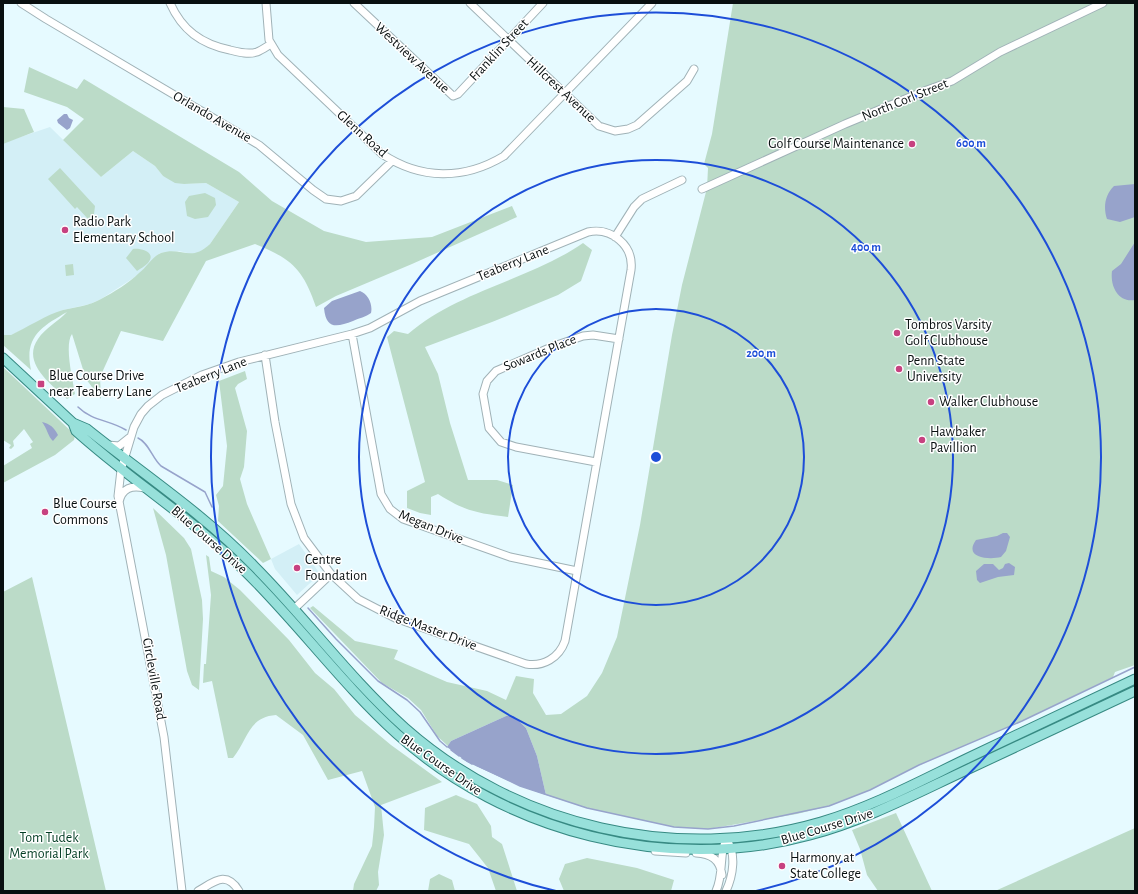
<svg xmlns="http://www.w3.org/2000/svg" width="1138" height="894" font-family="'Alegreya Sans',sans-serif">
  <rect width="100%" height="100%" fill="#e6faff"/>
  <path fill="#d3eff6" d="M50,127L101,177L133,151L155,166L163,176L184,184L206,183L239,202L210,244L204,250L198,253L191,254L179,251L160,253L138,275L101,299L90,304L63,310L11,335L6,336L3,335V143Z
    M299,544L320,574L297,595L275,569L271,559Z"/>
  <path fill="#bbdbc8" d="M733,3H1092L1094,7L1103,3H1135V665L1115,672L1113,677L1022,721L919,765L870,790L829,806L797,814L708,829L674,827L587,808L546,795L537,756L526,728L514,716H506L451,741L448,746L437,736L421,710L408,698L382,683L310,608L313,606L355,641L398,650L394,659L447,682L487,691L506,700L516,676L534,679L533,693L546,715L561,714L587,696L602,673L617,637L640,525L672,335L682,285L707,188L708,168L704,164L712,134Z
    M29,67L77,89L84,79L239,172L272,201L324,231L366,242L432,237L512,206L517,217L412,264L336,296L316,307C303,269 292,259 255,244L206,261L163,341L121,331L100,377L101,399L86,379L72,334C64,345 73,381 75,394L67,399C52,385 21,363 38,339C45,328 59,321 67,312C41,327 24,337 31,370L3,345V335H11C26,328 48,314 63,310C76,307 89,306 101,299C114,292 129,283 139,273C146,268 153,256 161,253C182,246 190,263 210,244L239,202L206,183L184,184L175,183L163,176L155,166L133,151L101,177L63,140L84,119L67,107L24,92Z
    M3,107L24,109L34,132L3,144Z
    M60,168L95,206L94,214L88,219L77,207L75,209L48,179Z
    M205,193L215,198L216,205L208,217L195,219L187,216L185,202L189,196Z
    M583,243L592,250L581,281L558,295L492,322L425,347L438,374L450,423L468,480H497L513,485L508,517C476,513 465,511 438,494L431,497V515L420,513L407,508V491L425,482L387,337L394,331L408,334C459,290 530,280 583,243Z
    M133,249C141,248 157,252 148,263C145,266 140,269 137,271L126,258Z
    M73,264L74,275L66,276L65,265Z
    M3,367L75,435L74,440L55,455L3,483V466L32,448L30,444L33,442L24,429L13,441L14,446L11,449L9,448L11,445L3,440Z
    M245,371L247,379L238,384L235,388L247,431L244,467L240,479L247,504L271,559L263,563L218,521L219,506L216,495L223,486L227,446L219,381Z
    M153,508L184,538L191,549L202,600L203,619L199,690L192,685L187,671L166,555Z
    M206,555L209,557L211,571L224,577L240,590L289,640L315,673L334,689L355,715L391,745L442,782L381,805L384,835L378,872L379,885L376,891H353L354,884L372,846L374,827L375,807L362,771L328,780L303,735L276,715C248,717 248,740 233,758H228L212,681L203,683L204,664H206L211,595Z
    M32,577L106,891H3V592Z
    M456,795L477,804L491,826L492,837L502,844L517,891H496L488,868L469,844L424,830L425,808Z
    M896,813L932,891H878L867,875L860,849L852,830Z
    M1135,828V891H995Z
    M587,858L637,868L674,880L671,891H564L559,879L565,864Z
    M439,874L452,880L455,891H428L430,879Z"/>
  <path fill="#97a3cb" d="M64,114H67L69,118L73,120L70,128L67,130L58,123L57,120Z
    M1135,184V217L1120,222L1107,219C1103,207 1105,195 1114,186Z
    M1135,242V300C1118,303 1110,286 1112,271L1121,264Z
    M360,291C368,294 373,304 371,313C366,317 359,318 353,321C337,327 326,330 324,308L332,301Z
    M42,422C50,424 54,427 58,435L53,441C48,437 47,428 42,422Z
    M1003,533H1007L1010,537L1006,551L1001,557C989,560 963,558 976,540L997,536Z
    M1009,563L1015,567L1014,575L998,577L980,583L977,580L976,571L984,564H993L999,570L1003,568L1005,564Z
    M506,716H514L526,728L537,756L546,795L520,786L467,762L447,747L451,741Z"/>
  <g fill="none" stroke-linecap="round" stroke-linejoin="round">
    <path stroke="#97a3cb" stroke-width="1.5" d="M78,407C92,421 110,420 126,430
      M138,438C149,443 152,458 161,466L205,492L212,507
      M308,608L336,639L378,681L407,700L420,712L440,741L447,747
      M451,750L459,756
      M462,758L472,764
      M476,765L520,786L587,808L674,827L708,829L734,826L829,806L870,790L919,765L1022,721L1135,667"/>
    <defs>
      <path id="minor" d="M21,3L46,19L259,145L313,190L326,199L341,201L356,196L392,161
        M170,3C182,30 201,44 230,50C238,52 248,55 257,52C262,50 266,47 271,44
        M266,3L269,40L278,55L382,154C421,180 464,180 504,156L652,3
        M354,3L453,96L458,94L543,3
        M470,3L599,126L615,131L628,129L637,125L687,81L694,69
        M702,189L845,124L927,90L952,81L1000,52L1103,3
        M615,237L634,207L642,199L682,180
        M352,334L381,494L390,509L403,519L510,557L577,571
        M108,445L119,446L129,438
        M596,462L516,447L501,442L489,428L483,394L487,381L496,371L554,346L583,336L593,335L619,339
        M119,502C122,488 132,485 144,488
        M294,609L331,574
        M655,851L686,853
        M696,853C711,854 720,859 722,875
        M182,891L164,737L118,496L121,470L134,427L141,414L148,406L162,395L202,375L239,362L352,334L370,328L420,301L588,232C611,227 634,245 631,270L565,641C559,658 543,667 526,664L395,618L358,599L331,574L304,538L291,504L275,422L265,355
        M198,891C214,882 226,870 239,891
        M716,891C724,874 719,854 726,839C737,853 733,876 726,891"/>
      <path id="major" d="M3,358L73,423L87,429C143,474 204,514 254,566C306,618 350,679 405,728C517,827 677,864 821,822C872,807 920,781 968,758C1023,732 1079,706 1135,679
        M73,423L76,431C130,480 192,518 244,570C297,622 342,684 397,734C506,833 668,874 810,835C863,821 911,796 960,773C1018,746 1077,718 1135,691"/>
    </defs>
    <use href="#minor" stroke="#a0b2b7" stroke-width="9"/>
    <use href="#major" stroke="#378a83" stroke-width="11"/>
    <use href="#minor" stroke="#fff" stroke-width="7"/>
    <use href="#major" stroke="#97e0da" stroke-width="9"/>
  </g>
  <g fill="none" stroke="#1d4ed8" stroke-width="2">
    <circle cx="656" cy="457" r="148"/>
    <circle cx="656" cy="457" r="297"/>
    <path d="M556 891A445 445 0 1 1 756 891"/>
  </g>
  <g fill="#c74180" stroke="#fff" stroke-width="1.5">
    <circle cx="912" cy="144" r="4"/>
    <circle cx="65" cy="230" r="4"/>
    <circle cx="897" cy="333" r="4"/>
    <circle cx="899" cy="369" r="4"/>
    <rect x="37" y="380" width="8" height="8" rx="2"/>
    <circle cx="931" cy="402" r="4"/>
    <circle cx="922" cy="440" r="4"/>
    <circle cx="45" cy="512" r="4"/>
    <circle cx="297" cy="568" r="4"/>
    <circle cx="782" cy="866" r="4"/>
  </g>
  <g text-anchor="middle" dominant-baseline="central" stroke-width="3" stroke-linejoin="round" paint-order="stroke">
    <g font-size="14" fill="#080f10" stroke="#fff">
      <text transform="translate(499 50) rotate(-47)">Franklin Street</text>
      <text transform="translate(412 58) rotate(43)">Westview Avenue</text>
      <text transform="translate(561 90) rotate(43)">Hillcrest Avenue</text>
      <text transform="translate(905 100) rotate(-22)">North Corl Street</text>
      <text transform="translate(212 117) rotate(30)">Orlando Avenue</text>
      <text transform="translate(362 134) rotate(42)">Glenn Road</text>
      <text transform="translate(513 263) rotate(-22)">Teaberry Lane</text>
      <text transform="translate(540 353) rotate(-22)">Sowards Place</text>
      <text transform="translate(211 375) rotate(-22)">Teaberry Lane</text>
      <text transform="translate(431 527) rotate(22)">Megan Drive</text>
      <text transform="translate(209 540) rotate(41)">Blue Course Drive</text>
      <text transform="translate(428 628) rotate(21)">Ridge Master Drive</text>
      <text transform="translate(154 679) rotate(80)">Circleville Road</text>
      <text transform="translate(441 765) rotate(35)">Blue Course Drive</text>
      <text transform="translate(827 827) rotate(-17)">Blue Course Drive</text>
    </g>
    <g font-size="14" fill="#080f10" stroke="#fff" text-anchor="start">
      <text x="904" y="144" text-anchor="end">Golf Course Maintenance</text>
      <text x="73" y="222">Radio Park<tspan x="73" dy="16">Elementary School</tspan></text>
      <text x="905" y="325">Tombros Varsity<tspan x="905" dy="16">Golf Clubhouse</tspan></text>
      <text x="907" y="361">Penn State<tspan x="907" dy="16">University</tspan></text>
      <text x="49" y="376">Blue Course Drive<tspan x="49" dy="16">near Teaberry Lane</tspan></text>
      <text x="939" y="402">Walker Clubhouse</text>
      <text x="930" y="432">Hawbaker<tspan x="930" dy="16">Pavillion</tspan></text>
      <text x="53" y="504">Blue Course<tspan x="53" dy="16">Commons</tspan></text>
      <text x="305" y="560">Centre<tspan x="305" dy="16">Foundation</tspan></text>
      <text x="790" y="858">Harmony at<tspan x="790" dy="16">State College</tspan></text>
    </g>
    <g font-size="14" fill="#033d24" stroke="#fff">
      <text x="49" y="838">Tom Tudek<tspan x="49" dy="16">Memorial Park</tspan></text>
    </g>
  </g>
  <circle cx="656" cy="457" r="6" fill="#1d4ed8" stroke="#fff" stroke-width="2"/>
  <g font-size="12" text-anchor="middle" font-weight="bold" fill="#1d4ed8" stroke="#fff" stroke-width="3" stroke-linejoin="round" paint-order="stroke">
    <text x="971" y="147">600 m</text>
    <text x="866" y="251">400 m</text>
    <text x="761" y="357">200 m</text>
  </g>
  <rect width="1138" height="894" fill="none" stroke="#080f10" stroke-width="8"/>
</svg>
